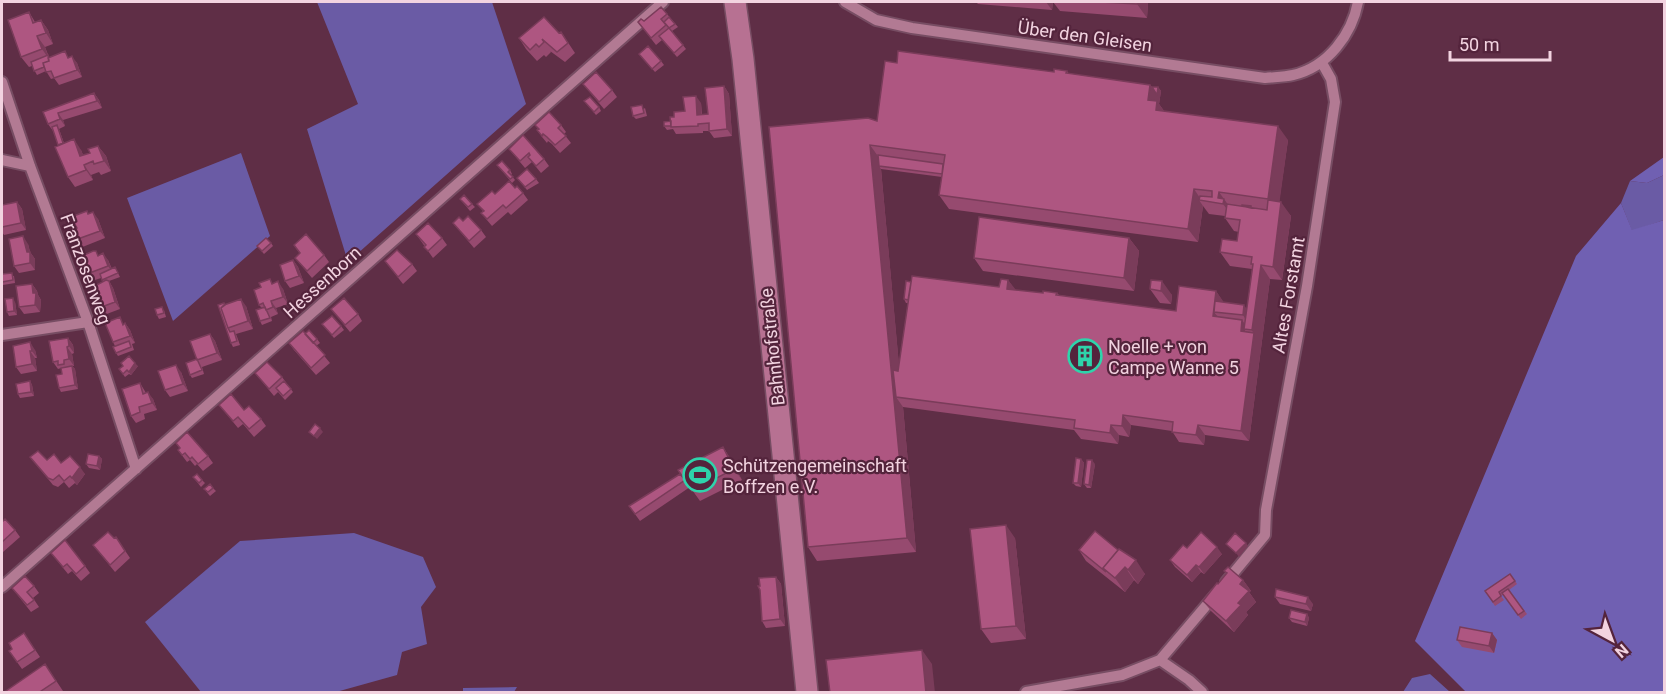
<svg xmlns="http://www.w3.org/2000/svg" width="1666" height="694" font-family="Roboto,sans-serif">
  <rect width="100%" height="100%" fill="#5f2e46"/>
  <path fill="#6a5ba5" d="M317,2H492L526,104L348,262L307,129L358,104Z
    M241,153L270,236L173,321L127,198Z
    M1664,175V220L1632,231L1621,203L1630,181L1647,183Z
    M354,533L423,557L436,587L421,607L427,644L402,652L397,675L336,692H201L145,622L240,541Z
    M1430,674L1450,692H1403L1412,678Z
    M517,687L514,692H463V688Z"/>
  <path fill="#7060b2" d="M1664,157V175L1647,183L1630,181Z
    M1621,203L1632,230L1664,220V692H1466L1415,641L1576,256Z"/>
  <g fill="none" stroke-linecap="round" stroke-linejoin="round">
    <defs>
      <path id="minor" d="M845,2L876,20L912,28L1265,78C1274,77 1284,77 1293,75C1328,67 1352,34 1358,2
        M2,82L30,166L88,322L136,469
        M2,160L30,166
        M2,335L88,322
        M1226,582L1265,535L1266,510L1307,286L1335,102L1331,79L1322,63
        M2,587L663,2
        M1160,660L1189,680L1202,692
        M1026,692L1122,675L1160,660L1216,594"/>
      <path id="major" d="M735,2L743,59L807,692"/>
    </defs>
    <use href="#minor" stroke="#774d63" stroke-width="14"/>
    <use href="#major" stroke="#774d63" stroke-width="24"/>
    <use href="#minor" stroke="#b27a93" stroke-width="10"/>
    <use href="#major" stroke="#b77192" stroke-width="21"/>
  </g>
  <path fill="#964a6f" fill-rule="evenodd" d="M976,2H1053L1052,10L978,4Z
    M1053,2H1148L1147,18L1060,11Z
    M29,12L35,22L41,20L48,30L53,44L45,47L49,57H70L77,63L82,77L59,85L54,78L51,79L46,71L37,75L32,66L29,67L21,57Z
    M667,14L678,27L672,31L686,49L677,57L662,40L656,45L638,22L644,21Z
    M561,32L575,53L565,62L550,51L551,52L546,57L544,55L537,61L526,49L519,38L559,33Z
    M639,54L661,61L664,65L655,72Z
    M897,63L1054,72L1067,71L1069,74L1150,85L1152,87H1158L1161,91L1159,104L1164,111L1288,140L1279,202L1291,216L1282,280L1270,279L1249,441L1205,435L1204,445L1179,442L1172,431L1131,425L1129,437L1119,435L1118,444L1081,439L1074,430L903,407L916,552L817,561L808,547L769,127L877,121ZM881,169L942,177L939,195L949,209L1198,242L1203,206L1209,214L1225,216V218L1234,231L1239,232L1237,241L1220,252L1230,266L1252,269L1247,309L1223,302L1216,291L1176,311L1059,295L1057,293H1043L1015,290L1008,280L999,287L904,299L906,303H908L899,366Z
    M583,84L612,90L617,97L604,109Z
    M724,86L729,94L732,136L714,138L709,131H703V133L676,134L673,129L667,130L664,126L674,117L685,111L701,103L702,114H708Z
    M94,93L99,100L102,108L63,120L65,126L59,129L64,143L81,150L83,155L90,153L98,146L106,156L111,171L101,175L99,172L91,175L93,180L75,187L68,177L58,145L53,131L48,124L43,112Z
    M584,101L599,107L601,111L596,115Z
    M645,108L647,116L636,119L633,116Z
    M535,125H561L566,132L564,134L571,143L560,153L552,144L548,141L547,143L542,137L537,130L538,129Z
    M523,135L544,159L549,166L541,173L532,162L525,168L509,149Z
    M497,165L510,170L512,174L511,175L515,180L512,183Z
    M517,178L536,179L539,183L527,190Z
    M515,188L523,193L528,200L511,215L508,212L492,226L481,213L483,211L477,204L495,194Z
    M460,199L472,204L475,207L470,211Z
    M17,202L22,209L26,230L4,235L2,232V203L3,205Z
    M89,214L98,219L105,238L80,248L75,240L76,230Z
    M463,221L481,230L486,237L474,248L453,223Z
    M416,234L442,238L447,245L433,258Z
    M1129,238L1139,251L1134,291L983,271L974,258Z
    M271,243L273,246L264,254L257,246Z
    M28,244L30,252L35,259V270L19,273L14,266Z
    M294,245L324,255L329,262L312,278L295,258L300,254Z
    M99,255L108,260L112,269L115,267L120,277L109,281L113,288L120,309L104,315L99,308L103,281L101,278L92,281L87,274Z
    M293,260L298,267L304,283L290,288L285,281Z
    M385,261L412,264L417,271L403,284Z
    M2,274L14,276L15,283L3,285L2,282Z
    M1151,280L1172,295L1171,304L1160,303L1150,289Z
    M273,283L283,289L288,304L276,308L278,314L271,317L272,321L262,325L260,321L262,308L259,305Z
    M32,284L37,291L38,295L41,300L40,312L24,314L19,307Z
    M15,302L17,315L9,316L7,312Z
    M225,304L246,306L253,329L236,334L240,345L233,347L231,343L218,305Z
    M331,309L358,314L362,321L350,332Z
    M164,310L166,317L159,319L157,315Z
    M125,323L130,330L135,343L132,344L134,350L118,356L116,353L115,346L113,342Z
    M322,324L341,326L344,330L334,338Z
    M210,334L215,341L222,360L202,367L204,374L192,378L190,375Z
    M305,334L317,339L320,343L316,346L330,363L316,375L294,350L289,343Z
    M68,338L73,345L74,353L72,354L74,366H72L75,369L78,389L61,392L59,388L62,374L61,368L58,369L53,362Z
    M13,346L35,350L37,358H35L37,371L21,374L16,367Z
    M138,366L131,375L129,374L125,377L119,369Z
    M181,372L188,391L170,397L165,390Z
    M255,373L282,377L293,392L285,400L278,392L274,396Z
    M30,381L32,385L34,396L20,398L18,394Z
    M140,383L146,393L153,399L157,410L144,414L145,419L136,423L131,416Z
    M219,405L244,410L261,419L266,426L254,437L243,424L238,428Z
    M176,443L208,456L213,463L203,471L197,464L195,466L190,460L187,462L178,450L180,449Z
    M723,447L730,458L742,480L700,501L690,487L640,521L629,506Z
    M99,456L102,459L100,470L89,468L86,464Z
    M30,457L61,463L85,474L77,485L75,483L69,488L64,482L58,487L53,485Z
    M1081,459L1084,463L1081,487L1076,486L1073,483Z
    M1095,464L1091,488H1087L1084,484Z
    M193,477L202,480L205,483L201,487Z
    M213,488L216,491L210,496L204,489Z
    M2,522L15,530L20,537L3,552L2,550Z
    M116,537L130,558L115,572L93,545L114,538Z
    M1015,538L1026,639L991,643L981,629Z
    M1187,548L1222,554L1204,574L1201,572L1192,582L1175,567L1170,560Z
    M1079,550H1118L1145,574L1138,584L1134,580L1125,592L1086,561Z
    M51,553L85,566L90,573L81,581L72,571L68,574Z
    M1224,571L1243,580L1251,591L1249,592L1256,602L1246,612L1248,615L1234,632L1211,611L1203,601L1227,574Z
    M1510,574L1517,584L1509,590L1527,614L1521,619L1503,595L1501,596L1504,600L1495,606L1485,591Z
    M776,577L781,584L785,626L766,628L762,621Z
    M34,586L39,593L33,598L39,607L31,612L12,588Z
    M1275,597L1313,604L1311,611L1280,604Z
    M1307,614L1309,618L1307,626L1292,622L1289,618Z
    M24,633L40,657L22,669L9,651L12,649Z
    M1492,633L1497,640L1494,653L1462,647L1457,640Z
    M45,664L63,691L61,693H3Z"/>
  <path fill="#7a3c5a" d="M1046,2H1053L1052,10Z
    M1138,2H1148L1147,18L1137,4Z
    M41,20L48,30L53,44L46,33Z
    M37,36L45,47L49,59L42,49Z
    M72,56L77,63L82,77L77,70Z
    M1150,85L1157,95L1158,87L1161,91L1159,104L1167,115L1166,124L1148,100Z
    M724,86L729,94L732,136L727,129Z
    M94,93L99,100L102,108L97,101Z
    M696,96L701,103L702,122L697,115Z
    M58,113L63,120L65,126L60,119Z
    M1278,126L1288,140L1278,213L1268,199Z
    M74,139L81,150L87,164L80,156Z
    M870,145L880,159L879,166L881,169L902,397H896L903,407L916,552L907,538Z
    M98,146L106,156L111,171L104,161Z
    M84,165L91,175L93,180L86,170Z
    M1194,189L1202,201L1199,200L1203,206L1198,242L1188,229Z
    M1219,192L1234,213L1233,217L1223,204L1218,198Z
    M17,202L22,209L26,230L21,223Z
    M1281,202L1291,216L1282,280L1273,267Z
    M93,212L98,219L105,238L100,231Z
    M23,236L28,244L30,252L35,259V270L30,263Z
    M1129,238L1139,251L1134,291L1124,278Z
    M103,253L108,260L113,273L108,266Z
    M293,260L298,267L304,283L299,276Z
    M1261,265L1270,279L1249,441L1241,431L1254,334L1243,315L1244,305L1253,318Z
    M1008,280L1016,290L1007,289Z
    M109,281L113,288L120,309L115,302Z
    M278,281L283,289L288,304L283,297Z
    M1162,281L1172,295L1171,304L1161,291Z
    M32,284L37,291L38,295L41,300L40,312L35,305Z
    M1216,291L1223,301L1222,313L1214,312L1221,321L1213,316Z
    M13,298L15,302L17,315L14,311Z
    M241,299L246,306L253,329L248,321Z
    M271,301L276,308L278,314L273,307Z
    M1242,320L1249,330L1244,329L1249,336L1241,331Z
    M125,323L130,330L135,343L130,336Z
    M210,334L215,341L222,360L217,353Z
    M68,338L73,345L74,353L69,346Z
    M30,342L35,350L37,358L32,351Z
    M67,347L72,354L74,366L69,359Z
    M30,351L35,358L37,371L32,364Z
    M135,363L138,366L131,375L129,372Z
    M176,365L181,372L188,391L183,384Z
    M72,366L75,369L78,389L75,385Z
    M30,381L32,385L34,396L31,392Z
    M148,392L153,399L157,410L152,403Z
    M1123,415L1131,425L1129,437L1122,426Z
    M1111,425L1119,435L1118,444L1110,433Z
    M1198,425L1205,435L1204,445L1196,435Z
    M320,428L323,432L317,439L314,436Z
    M723,447L730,458L742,480L734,469Z
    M99,456L102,459L100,470L97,466Z
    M1081,459L1084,463L1081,487L1078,483Z
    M1092,460L1095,464L1091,488L1089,485Z
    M80,467L85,474L77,485L72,478Z
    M1006,525L1015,538L1026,639L1016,626Z
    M1246,543L1248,546L1239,557L1236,553Z
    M1217,547L1222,554L1204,574L1199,567Z
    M1136,560L1145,574L1138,584L1128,570Z
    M1196,565L1201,572L1192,582L1187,575Z
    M1125,567L1134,580L1125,592L1115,578L1106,571Z
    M776,577L781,584L785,626L780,619Z
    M1243,580L1251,591L1249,592L1256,602L1246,612L1248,615L1234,632L1226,621L1238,603L1240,584Z
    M1308,597L1313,604L1311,611L1306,604Z
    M1307,614L1309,618L1307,626L1305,622Z
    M1492,633L1497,640L1494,653L1489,646Z
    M922,650L932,664L935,693H926Z"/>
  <path fill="#ae5681" stroke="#7a3c5a" stroke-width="1.5" d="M1101,2H1138L1137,4Z
    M661,7L667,14L661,19L666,25L651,38L638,22L641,19L644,21Z
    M29,12L33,23L41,20L46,33L37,36L42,49L21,57L8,20Z
    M544,17L559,33L561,32L568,43L557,52L542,39L544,42L539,47L536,44L530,50L519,38Z
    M669,17L675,24L669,28L683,45L674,53L659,36L669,28L664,22Z
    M648,46L661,61L652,69L639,54Z
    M65,51L68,58L72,56L77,70L54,78L51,71L46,72L43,63L49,61L48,58Z
    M898,51L1054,72V69L1067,71L1066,73L1150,85L1148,100L1157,101L1156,110L1278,126L1268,199L1219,192L1218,198L1224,199L1223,204L1199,200L1200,196L1212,197V191L1194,189L1188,229L939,195L945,155L870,145L907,538L808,547L769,127L868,118L877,121L885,61L897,63Z
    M48,55L49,61L43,63L44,67L34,71L31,62Z
    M596,72L612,90L599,102L583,84Z
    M724,86L727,129L709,131V123L698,124V126L671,127L670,117H674V112L685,111L683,97L696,96L697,115L708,114L705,88Z
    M1152,87H1158L1157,95Z
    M94,93L97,101L58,113L60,119L48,124L43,112Z
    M590,97L599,107L594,112L584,101Z
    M642,105L644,113L633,116L631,107Z
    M549,112L561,125L558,128L566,136L555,145L547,137L543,134L542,136L537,130L539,129L535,125Z
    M671,121V126H664V122Z
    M57,125L63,143L58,145L52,127Z
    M523,135L544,159L536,166L528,157L530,155L529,153L520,161L509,149Z
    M74,139L80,156L90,153L88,149L98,146L104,161L94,164L93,161L84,165L86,170L68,177L55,147Z
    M878,155L943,164L942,174L879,166Z
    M502,161L510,170L508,172L513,177L510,179L497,165Z
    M527,169L536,179L525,187L517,178Z
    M509,181L515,188L517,186L523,193L506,208L503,205L487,219L481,213L484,211L477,204L492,191L495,194Z
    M464,195L472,204L468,207L460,199Z
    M1268,200L1281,202L1273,267L1261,265L1252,330L1244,329L1253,264H1251L1252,257L1220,252L1222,239L1237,241L1240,220L1225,218L1227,204L1267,210Z
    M17,202L21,223L2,227V205Z
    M1242,205L1251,206V208L1242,206Z
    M87,211L88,214L93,212L100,231L75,240L72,232L76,230L77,228L71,217Z
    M468,216L481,230L469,241L453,223L459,217L463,221Z
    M979,217L1129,238L1124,278L974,258Z
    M428,223L442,238L428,251L424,247L426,245L416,234Z
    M306,234L324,255L307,271L295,258L300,253L294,245Z
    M23,236L27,252H30V263L14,266L9,239Z
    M266,238L271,243L262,251L257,246Z
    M397,250L412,264L398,277L385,261Z
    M93,251H96L98,256L103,253L108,266L87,274L80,257Z
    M293,260L299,276L285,281L280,265Z
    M115,267L118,273L102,280L100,274Z
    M12,273L13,280L2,282V274Z
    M912,276L999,287L1001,279L1008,280L1007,289L1043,293V291L1057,293L1056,295L1176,311L1179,286L1216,291L1213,316L1242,320L1241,331L1254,333L1241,431L1198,425L1196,435L1172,432L1173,422L1123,415L1122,426L1111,425L1110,433L1074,428L1075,420L896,397L893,370L898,371Z
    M270,279L272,284L278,281L283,297L271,301L273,307L266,310L263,303L259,305L254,290L261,287L259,283Z
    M106,280L109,281L115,302L99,308L91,288Z
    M1151,280L1162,281L1161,291L1150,289Z
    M906,281L911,282L908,300L904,299Z
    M32,284L33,293H36L35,305L19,307L16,286Z
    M13,298L14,311L7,312L5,299Z
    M344,298L358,314L345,325L331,309Z
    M241,299L248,321L228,328L221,308L224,305Z
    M1215,301L1244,305L1243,315L1214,312Z
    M224,303L225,305L221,308L228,328L230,332L234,331L237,341L231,343L218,305Z
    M162,307L164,313L157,315L155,309Z
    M265,307L270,318L260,321L256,310Z
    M332,316L341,326L332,335L322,324Z
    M120,317L123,325L125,323L130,336L113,342L105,323Z
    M309,330L317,339L313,343L305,334Z
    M303,331L325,355L311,368L289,343Z
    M210,334L217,353L197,360L190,341Z
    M68,338L69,346L67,347L69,359L64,360V364L58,365V361L53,362L49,341Z
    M129,341L131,347L116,353L113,347Z
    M30,342L32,351H30L32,364L16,367L13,346Z
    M129,356L135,363L129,372L127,370L123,374L119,369L123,366L121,363Z
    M197,359L202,370L190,375L186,363Z
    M267,362L282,377L269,389L255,373Z
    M176,365L183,384L165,390L158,371Z
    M72,366L75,385L59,388L56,375L62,374L61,368Z
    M30,381L31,392L18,394L16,384Z
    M284,381L291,389L283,396L276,388Z
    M140,383L143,394L148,392L152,403L139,407L140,412L131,416L122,389Z
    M231,394L244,410L249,406L261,419L249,429L238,417L233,421L219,405Z
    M315,424L320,428L314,436L309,432Z
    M187,432L208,456L198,464L192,457L190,459L185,453L182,455L178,450L180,448L176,443Z
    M723,447L734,469L692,491L678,470Z
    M38,451L47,460L54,454L61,463L70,456L80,467L72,478L70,476L64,481L59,475L53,480L48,478L30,457Z
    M88,454L99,456L97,466L86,464Z
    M1076,458L1081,459L1078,483H1073Z
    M1087,460H1092L1089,485L1084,484Z
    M197,474L202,480L199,483L193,477Z
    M680,474L685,480L635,514L629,506Z
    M210,484L213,488L208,492L204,489Z
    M5,519L15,530L2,542V522Z
    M1006,525L1016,626L981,629L970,529Z
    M1095,531L1118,550L1103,568L1106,572L1079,550Z
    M108,532L114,538L116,537L125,551L110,565L93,545Z
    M1201,532L1217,547L1199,567L1196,565L1187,575L1170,560L1183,545L1187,548Z
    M1235,533L1246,543L1236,553L1226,544Z
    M65,540L85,566L76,574L67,564L63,567L51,553Z
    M1119,549L1136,560L1128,570L1125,567L1115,578L1103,568Z
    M1228,567L1243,580L1240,584L1249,591L1238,603L1241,605L1226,621L1203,601L1217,583L1218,584L1227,573L1224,571Z
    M1510,574L1515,581L1499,592L1501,596L1493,602L1485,591Z
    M25,576L34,586L27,592L34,600L27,605L12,588Z
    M776,577L780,619L762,621L760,590L758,586H760L759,578Z
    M1276,589L1308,597L1306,604L1275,597Z
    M1508,589L1524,611L1518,615L1502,593Z
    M1291,610L1307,614L1305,622L1289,618Z
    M1460,627L1492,633L1489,646L1457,640Z
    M24,633L35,650L17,662L9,651L12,649L9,643Z
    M922,650L926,693H830L826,660Z
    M45,664L56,681L38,693H3Z"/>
  <defs>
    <symbol id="building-ring" viewBox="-11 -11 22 22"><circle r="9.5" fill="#54243c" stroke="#2ed4ab" stroke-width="1.5"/><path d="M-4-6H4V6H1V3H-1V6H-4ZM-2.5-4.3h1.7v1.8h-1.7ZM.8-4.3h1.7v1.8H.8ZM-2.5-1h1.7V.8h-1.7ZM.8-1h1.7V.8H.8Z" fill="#2ed4ab"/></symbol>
    <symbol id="stadium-ring" viewBox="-11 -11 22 22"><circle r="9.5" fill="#54243c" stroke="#2ed4ab" stroke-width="1.5"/><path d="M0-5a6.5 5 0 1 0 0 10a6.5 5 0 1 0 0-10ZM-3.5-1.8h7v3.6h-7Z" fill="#2ed4ab"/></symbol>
  </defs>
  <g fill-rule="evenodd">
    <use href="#building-ring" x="1066" y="337" width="38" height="38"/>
    <use href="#stadium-ring" x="681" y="456" width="38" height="38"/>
  </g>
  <g text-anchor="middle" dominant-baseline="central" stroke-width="4.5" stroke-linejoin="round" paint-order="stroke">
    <g font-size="18" fill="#f2d3e0" stroke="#54243c">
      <text transform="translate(1085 36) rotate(8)">Über den Gleisen</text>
      <text transform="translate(86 269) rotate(70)">Franzosenweg</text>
      <text transform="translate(322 282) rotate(-42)">Hessenborn</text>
      <text transform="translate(1288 295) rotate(-80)">Altes Forstamt</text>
      <text transform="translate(772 347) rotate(-96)">Bahnhofstraße</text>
    </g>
    <g font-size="18" fill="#f2d3e0" stroke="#54243c" text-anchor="start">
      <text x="1108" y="346">Noelle + von<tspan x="1108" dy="21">Campe Wanne 5</tspan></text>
      <text x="723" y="465">Schützengemeinschaft<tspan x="723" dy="21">Boffzen e.V.</tspan></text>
    </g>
  </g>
  <rect width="1666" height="694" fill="none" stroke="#f2d3e0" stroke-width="6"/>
  <g transform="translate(1612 640) rotate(139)" stroke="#54243c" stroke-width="4.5" paint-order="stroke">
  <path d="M0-4.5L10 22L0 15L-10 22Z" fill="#f2d3e0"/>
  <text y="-9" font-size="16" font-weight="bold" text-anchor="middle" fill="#f2d3e0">N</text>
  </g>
  <path d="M1450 51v9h100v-9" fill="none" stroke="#f2d3e0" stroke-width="3"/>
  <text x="1459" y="51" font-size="18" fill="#f2d3e0" stroke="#54243c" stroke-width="4.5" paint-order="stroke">50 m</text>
</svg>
